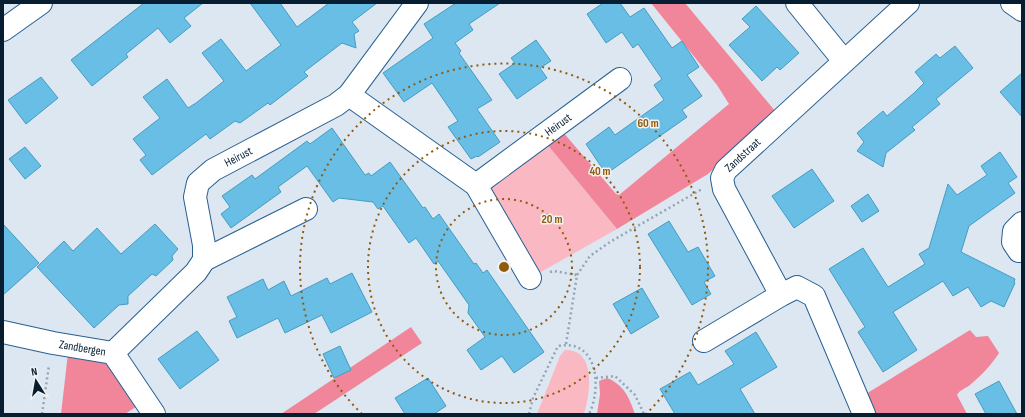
<svg xmlns="http://www.w3.org/2000/svg" width="1025" height="417" font-family="'Sofia Sans Condensed',sans-serif">
  <rect width="100%" height="100%" fill="#dce7f2"/>
  <path fill="#f9b8c2" d="M546,143L617,229L539,273L489,188Z
    M565,350C597,349 590,394 584,414H537L560,356Z"/>
  <path fill="#f1859a" d="M651,3H685L776,112L708,174L617,229L546,143L562,131L616,194L619,195L729,104L717,85Z
    M411,327L422,343L314,414H281Z
    M970,330L976,337L988,336L999,353C991,365 982,375 971,384C966,389 960,389 957,395L967,414H869L861,397Z
    M68,353L105,363L116,374L139,405L125,414H61Z
    M607,378C624,385 629,397 635,414H597L600,394L599,381Z"/>
  <path fill="#68bee4" stroke="#459dc2" d="M144,3H203L184,18L191,26L170,43L158,28L126,54L128,57L92,86L71,60Z
    M250,3H280L297,27L329,3H377L352,22L359,31L354,34L356,48L342,43L304,72L308,76L270,105L268,103L240,123L235,121L210,139L206,134L152,175L140,160L146,155L133,139L160,118L143,97L167,79L188,108L196,103L224,81L202,53L221,39L246,71L281,45Z
    M456,3H500L469,24L473,30L455,43L461,51L459,53L492,100L477,109L500,142L478,157L477,156L471,159L448,127L458,121L432,83L404,102L383,73L433,38L424,24Z
    M603,3H620L630,17L644,8L672,48L682,41L699,67L687,75L702,96L682,110L687,117L606,174L586,144L609,127L615,135L664,100L654,85L662,79L638,44L633,48L622,32L606,43L587,14Z
    M756,6L799,53L780,70L777,67L762,81L729,45L750,27L742,19Z
    M536,40L551,61L540,68L547,78L517,99L499,74L515,63L511,58Z
    M955,46L973,68L936,99L940,104L912,127L915,130L886,153L883,167L857,151L864,142L857,133L883,111L887,116L914,93L924,83L915,72L936,54L940,58Z
    M1022,73V117L1000,92Z
    M41,77L58,98L26,124L8,100Z
    M332,128L365,175L369,173L371,176L390,162L423,208L425,207L433,219L439,214L474,264L476,263L483,273L487,270L544,352L514,373L502,356L481,370L467,350L485,337L468,313L469,305L438,261L434,264L416,238L409,243L383,206L378,209L373,202L339,198L333,202L307,166L278,187L281,192L231,228L221,214L230,207L222,196L252,175L255,179L307,141L310,144Z
    M25,147L41,166L25,179L9,159Z
    M1000,152L1017,177L1008,183L1015,193L969,226L961,252L1015,279L1014,282L1015,283L1004,307L991,301L981,307L968,287L953,296L943,281L893,312L917,350L883,372L858,332L865,327L829,269L863,248L888,287L925,264L919,254L929,248L948,184L957,195L987,175L981,166Z
    M812,169L834,201L794,228L772,196Z
    M868,194L879,211L862,222L851,206Z
    M669,221L688,252L698,247L715,276L704,282L711,294L692,305L648,234Z
    M3,224L39,263L3,295Z
    M155,224L178,249L172,256L173,260L156,276L152,274L128,296V304L119,305L94,328L37,267L64,241L73,251L97,228L121,254Z
    M352,273L372,312L331,333L322,315L285,333L278,318L237,338L229,321L237,317L227,297L263,279L268,290L284,281L291,296L327,278L330,284Z
    M642,288L659,317L631,334L613,304Z
    M197,331L219,360L180,389L158,359Z
    M756,332L777,367L740,389L755,414H675L660,389L690,372L698,385L734,364L725,351Z
    M340,346L351,370L334,378L323,354Z
    M428,378L446,406L434,414H405L395,398Z
    M999,381L1017,414H986L975,394Z"/>
  <g fill="none" stroke-linecap="round" stroke-linejoin="round">
    <defs>
      <g id="minor">
        <path d="M797,3L844,61"/>
        <path d="M1012,3L1022,10"/>
        <path d="M349,95L476,185L530,278"/>
        <path id="s1" d="M476,185L620,79"/>
        <path d="M1022,223L1014,231L1013,242L1019,251H1022"/>
        <path d="M204,260L306,209"/>
        <path id="s2" d="M781,295L724,189L722,178L726,170L908,3"/>
        <path id="s3" d="M3,332L53,343L113,353L154,414"/>
        <path d="M704,341L781,295L797,287L814,296L864,414"/>
        <path id="s4" d="M113,353L196,272L204,260V245L195,197L198,183L213,170L336,105L349,95L417,3"/>
      </g>
      <path id="tertiary" d="M3,30L41,3"/>
    </defs>
    <use href="#minor" stroke="#286092" stroke-width="24"/>
    <use href="#tertiary" stroke="#286092" stroke-width="24"/>
    <path stroke="#95a4b2" stroke-width="2.5" stroke-dasharray="2 3" stroke-linecap="butt" d="M550,272L554,271L577,275
      M566,344L577,275L590,256L610,242L702,189
      M596,378L615,376L635,395L644,414
      M42,414L49,365
      M529,414L533,398L558,346C598,338 602,388 589,414"/>
    <use href="#minor" stroke="#fff" stroke-width="22"/>
    <use href="#tertiary" stroke="#fff" stroke-width="22"/>
  </g>
  <g fill="none" stroke="#905b0e" stroke-width="2" stroke-dasharray="2 4">
    <circle cx="504" cy="267" r="68"/>
    <circle cx="504" cy="267" r="136"/>
    <path d="M362 414A204 204 0 1 1 646 414"/>
  </g>
  <g text-anchor="middle" dominant-baseline="central" stroke-width="3" stroke-linejoin="round" paint-order="stroke">
    <g font-size="12" fill="#061d32" stroke="#f2f2f2">
      <text stroke="none"><textPath href="#s1" startOffset="102">Heirust</textPath></text>
      <text stroke="none"><textPath href="#s2" startOffset="163">Zandstraat</textPath></text>
      <text stroke="none"><textPath href="#s4" startOffset="257">Heirust</textPath></text>
      <text stroke="none"><textPath href="#s3" startOffset="81">Zandbergen</textPath></text>
    </g>
  </g>
  <circle cx="504" cy="267" r="6" fill="#905b0e" stroke="#f2f2f2" stroke-width="2"/>
  <g font-size="12" text-anchor="middle" font-weight="bold" fill="#905b0e" stroke="#f2f2f2" stroke-width="3" stroke-linejoin="round" paint-order="stroke">
    <text x="648" y="127">60 m</text>
    <text x="600" y="175">40 m</text>
    <text x="552" y="223">20 m</text>
  </g>
  <rect width="1025" height="417" fill="none" stroke="#061d32" stroke-width="8"/>
  <g transform="translate(36 381) rotate(349)" stroke="#f2f2f2" stroke-width="3" paint-order="stroke">
  <path d="M0-3L7 15L0 10L-7 15Z" fill="#061d32"/>
  <text y="-6" font-size="11" font-weight="bold" text-anchor="middle" fill="#061d32">N</text>
  </g>
</svg>
